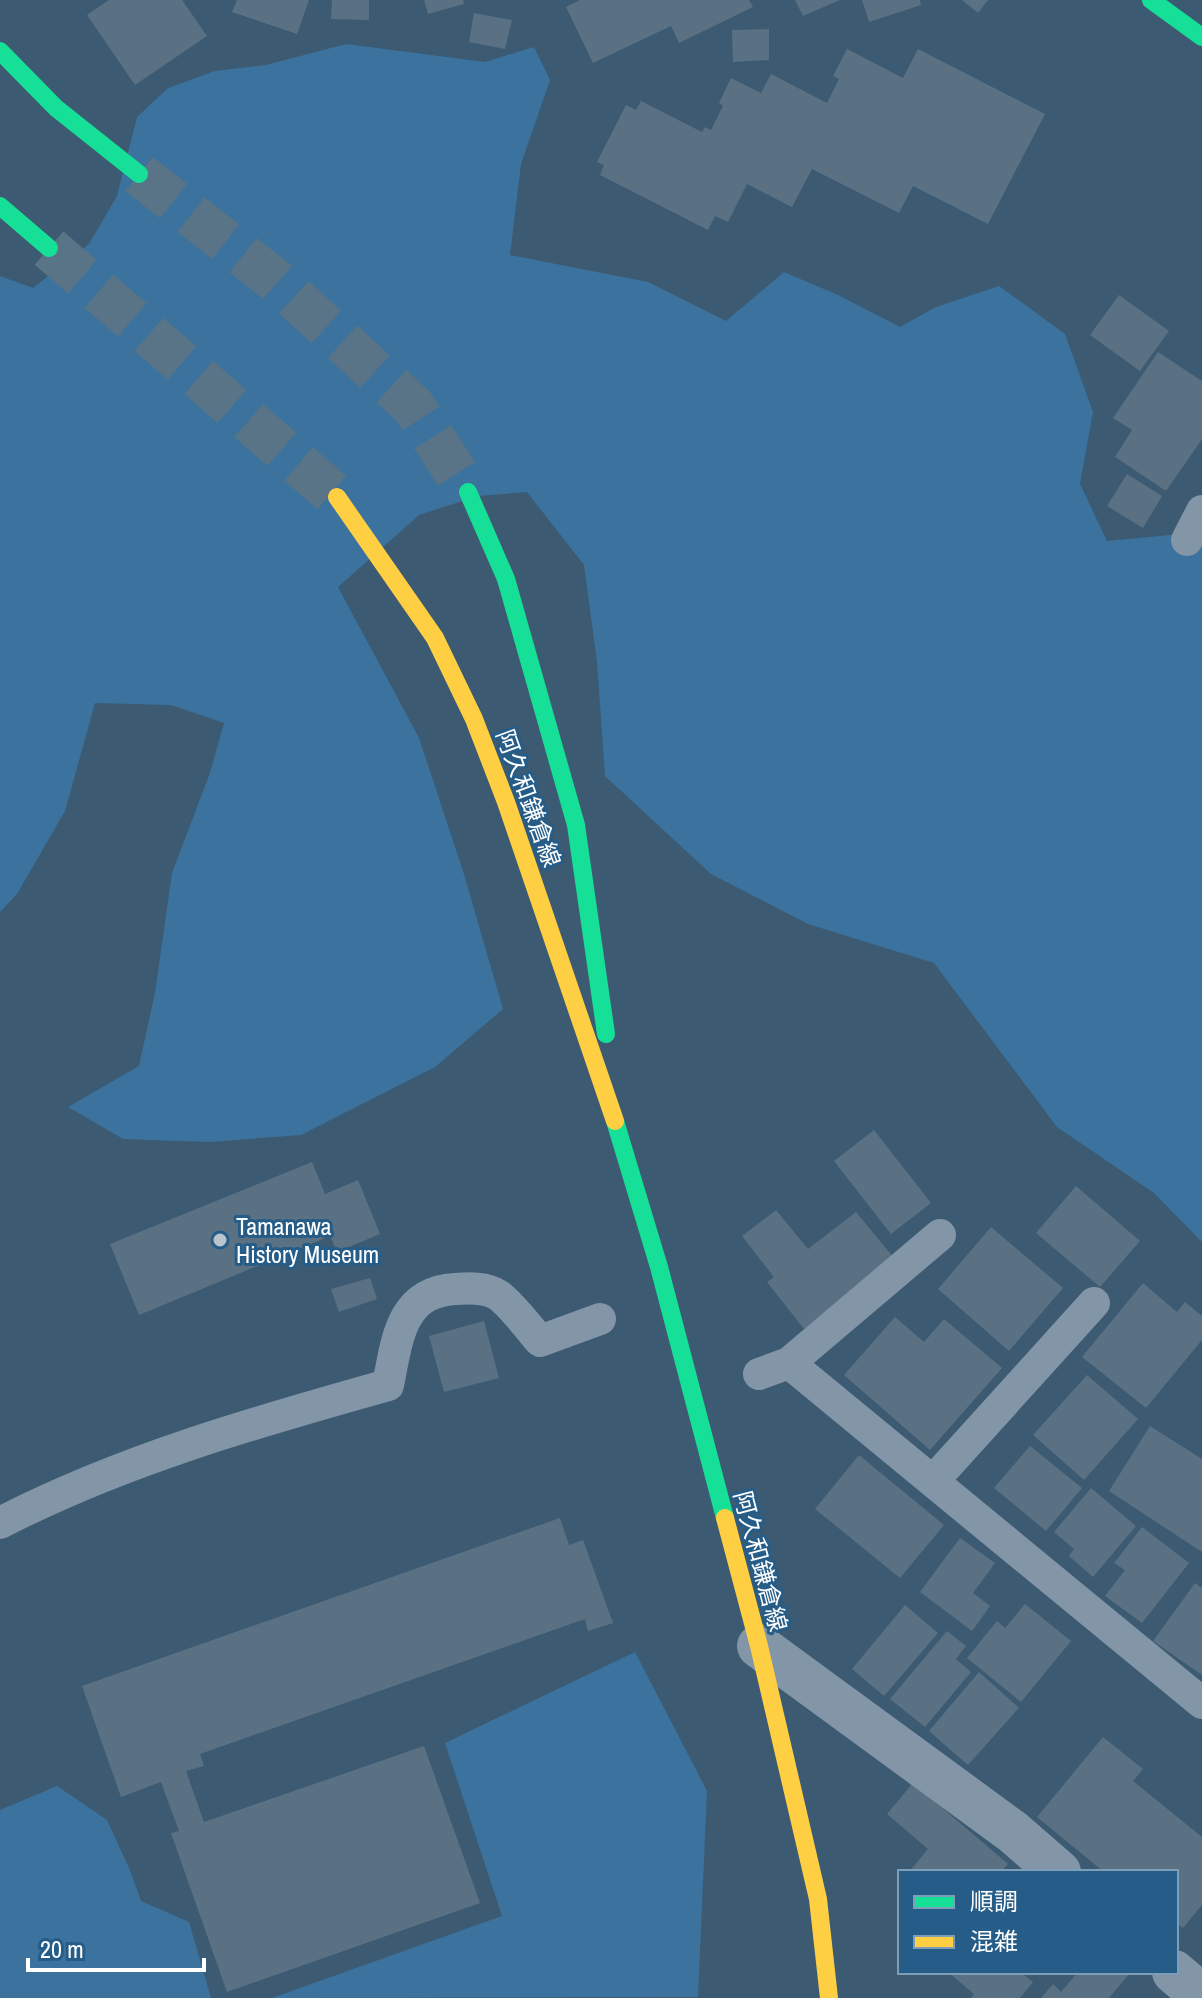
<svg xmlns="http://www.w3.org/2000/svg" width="1202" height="1998" font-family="'Archivo Narrow','Noto Sans JP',sans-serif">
  <rect width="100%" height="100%" fill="#3c5a72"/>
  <path fill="#3b739e" d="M346,44L485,62L534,47L550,80L521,164L510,255L648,282L726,321L784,272L838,295L900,327L936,307L999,286L1065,334L1093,412L1080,484L1107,541L1202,532V1242L1154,1193L1057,1127L934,963L808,924L711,874L605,776L597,662L584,565L527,492L478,496L419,515L338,587L419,738L463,871L503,1009L435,1067L301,1135L210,1142L123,1139L68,1107L139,1066L155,993L172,873L210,773L224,723L171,705L95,703L65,811L17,894L0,912V276L33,288L89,244L117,196L137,117L168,88L215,71L266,65Z
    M635,1652L707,1791L698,1997L272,1998L502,1916L445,1743Z
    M57,1786L107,1820L129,1868L141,1901L189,1922L211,1998H0V1810Z"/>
  <path fill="#5a7184" d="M109,0H182L207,36L135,85L87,15Z
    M237,0H309L297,34L232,12Z
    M332,0H369V20L331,19Z
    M424,0H463L464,4L428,14Z
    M580,0H749L753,7L679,43L671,26L593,63L566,7Z
    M795,0H840L803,16Z
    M862,0H920L921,5L869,22Z
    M962,0H988L978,13Z
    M474,13L512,20L505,49L469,42Z
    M769,29V60L733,62L732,30Z
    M847,49L903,78L918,49L1045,114L988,224L913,186L899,213L812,169L792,207L747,184L728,222L715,216L708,230L600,175L604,165L597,162L626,105L636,110L641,101L702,132L705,127L711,130L723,106L719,103L731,78L761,93L771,74L827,103L839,79L833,76Z
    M1119,295L1169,331L1140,371L1090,335Z
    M1158,352L1202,381V439L1166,491L1115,457L1132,430L1113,418Z
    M1127,474L1162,496L1143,528L1107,506Z
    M874,1130L931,1203L891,1234L834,1161Z
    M312,1162L325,1194L358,1180L380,1234L337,1252L330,1236L139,1315L110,1244Z
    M1076,1186L1140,1241L1100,1287L1036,1233Z
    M776,1210L808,1249L856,1212L894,1258L804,1329L767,1282L774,1277L742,1236Z
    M991,1227L1063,1288L1009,1351L938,1289Z
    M370,1278L377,1299L339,1312L331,1289Z
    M1143,1283L1177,1312L1185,1302L1202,1316V1340L1146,1408L1082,1357Z
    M895,1317L924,1342L944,1319L1002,1368L930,1450L844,1375Z
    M484,1321L499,1378L444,1392L429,1336Z
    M1087,1375L1138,1419L1084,1480L1033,1435Z
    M1150,1426L1202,1459V1552L1109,1491Z
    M1030,1446L1082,1488L1046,1531L994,1488Z
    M859,1455L944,1525L900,1578L815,1509Z
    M1091,1488L1136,1526L1093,1577L1069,1556L1074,1549L1054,1532Z
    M560,1518L569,1545L583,1540L613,1623L588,1631L585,1619L200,1754L204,1766L186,1771L204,1822L424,1746L480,1903L227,1992L171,1833L179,1831L161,1782L121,1797L82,1686Z
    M1142,1527L1189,1563L1142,1623L1105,1596L1125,1570L1114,1563Z
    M960,1538L995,1563L973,1593L990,1606L972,1631L920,1592Z
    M1195,1583L1202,1588V1675L1153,1641Z
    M1025,1604L1071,1641L1021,1702L967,1658L997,1621L1005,1628Z
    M905,1605L938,1633L884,1696L852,1669Z
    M947,1631L966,1646L956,1659L971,1672L925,1727L890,1699Z
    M979,1672L1019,1708L968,1765L929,1731Z
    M1103,1737L1143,1769L1133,1781L1202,1837V1905L1183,1928L1176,1923V1872H1104L1037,1817Z
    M913,1783L1008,1864L1001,1872H909L928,1849L887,1814Z
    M948,1972H1020L1033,1982L1020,1998H971L974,1994Z
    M1078,1972H1131L1109,1998H1041L1053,1984L1061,1992Z"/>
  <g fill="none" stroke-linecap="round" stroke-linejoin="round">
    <path stroke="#597387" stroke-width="44" stroke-dasharray="44 22" stroke-linecap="butt" d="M139,174L276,281L413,406L468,492
      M49,248L337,497"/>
    <path stroke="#8396a7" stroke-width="32" d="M1187,540L1202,511
      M789,1363L1202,1703
      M759,1374L789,1363L940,1235
      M933,1481L1094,1303
      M0,1523C122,1460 256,1422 388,1385C397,1341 400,1292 455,1289C469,1288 486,1287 498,1295C511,1304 529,1328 540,1341L600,1319"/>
    <path stroke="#8396a7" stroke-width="44" d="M759,1646L1013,1832L1059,1872
      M1174,1972L1202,1996"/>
    <path stroke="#16e098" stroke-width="18" d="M1151,0L1202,37
      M0,51L56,108L139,174
      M0,206L49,248
      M468,492L506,579L576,825L606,1034
      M615,1121L659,1267L725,1518"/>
    <path stroke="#ffcf43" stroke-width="18" d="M337,497L435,638L474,719L506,802L615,1121
      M725,1518L759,1646L818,1899L829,1998"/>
  </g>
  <circle fill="#bbc5ce" stroke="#265d88" stroke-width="3" cx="220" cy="1240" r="8"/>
  <g text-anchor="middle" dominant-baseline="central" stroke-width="6" stroke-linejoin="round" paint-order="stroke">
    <g font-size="24" fill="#fff" stroke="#265d88">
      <text transform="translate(529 798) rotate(70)">阿久和鎌倉線</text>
      <text transform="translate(761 1561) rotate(75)">阿久和鎌倉線</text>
    </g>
    <g font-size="24" fill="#fff" stroke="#265d88" text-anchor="start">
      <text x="236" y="1226">Tamanawa<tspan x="236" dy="28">History Museum</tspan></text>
    </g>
  </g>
  <rect x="898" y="1870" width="280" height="104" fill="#265d88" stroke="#7d9eb8" stroke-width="2"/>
  <rect x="914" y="1896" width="40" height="12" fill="#16e098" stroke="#7d9eb8" stroke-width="2"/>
  <text x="970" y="1910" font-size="24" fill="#ffffff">順調</text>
  <rect x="914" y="1936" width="40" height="12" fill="#ffcf43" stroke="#7d9eb8" stroke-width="2"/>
  <text x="970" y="1950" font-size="24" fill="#ffffff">混雑</text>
  <path d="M28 1958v12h176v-12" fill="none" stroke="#ffffff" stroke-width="4"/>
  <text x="40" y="1958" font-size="24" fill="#ffffff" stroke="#265d88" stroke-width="6" paint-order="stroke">20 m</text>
</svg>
